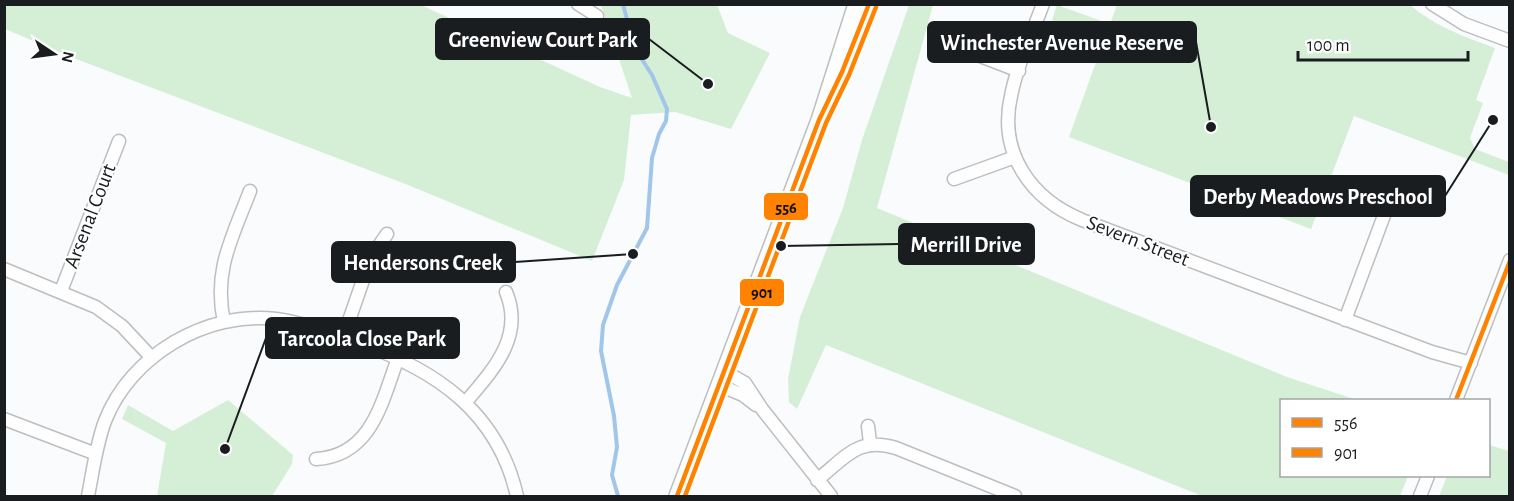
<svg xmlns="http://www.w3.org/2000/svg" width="1514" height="501" font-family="'Alegreya Sans',sans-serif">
  <rect width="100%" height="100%" fill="#f9fbfd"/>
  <path fill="#d5efd6" d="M5,4L421,5L600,87L632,98L601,5H717L728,33L770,53L731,129L675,112L631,115L624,180L592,261L408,185L76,59L5,29Z
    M909,5H933L877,208L1287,377L1357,400H1282V476H1408L1400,496H1202L826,345L797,409L789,402L788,379L800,317L843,208L862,140Z
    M1057,5L1110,24L1117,5H1410C1435,26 1464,37 1495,48L1476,100L1483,103L1470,138L1475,149L1509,162V175L1354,116L1311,229L1069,137L1104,40L1052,20Z
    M228,400L293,455L292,464L272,496H157L166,443L122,419L128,405L173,431Z
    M1489,445L1509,451V496H1439L1447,476H1488Z"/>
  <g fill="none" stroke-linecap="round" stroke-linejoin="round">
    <path stroke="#a2c6e9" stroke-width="4" d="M618,496L612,475L617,447L614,416L601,351L603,325L617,285L647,228L652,158L659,134L666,121L667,109L652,75L634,47L623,4"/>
    <defs>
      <path id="minor" d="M578,4L597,16
        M1043,4C1032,34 1017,65 1011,96C998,153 1031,199 1082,220L1432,352L1471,363
        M1432,4L1464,24L1510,41
        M980,56L1019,71
        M954,179L1015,157
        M4,269L96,307L122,326L152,358
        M61,291L119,141
        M1345,320L1392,194
        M224,322C213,271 232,238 250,191
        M343,338L371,257L387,234
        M724,371L745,383L762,409L831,496
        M719,385L743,395L756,405
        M1456,400L1510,260
        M465,403C492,371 525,337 506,292
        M4,419L96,454
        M868,426L870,443
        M316,459C372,456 382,401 398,358
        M817,480C845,458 858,436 896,448L1015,496
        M88,496C93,471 96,445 105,421C131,355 206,311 276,319C305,323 332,334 359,343C436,370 498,412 517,496
        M1420,496L1428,476"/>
      <path id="major" d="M845,66L869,4
        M677,496L819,120L856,4"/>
    </defs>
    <use href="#minor" stroke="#bcbec0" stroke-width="15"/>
    <use href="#major" stroke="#bcbec0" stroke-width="18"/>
    <use href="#minor" stroke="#fefeff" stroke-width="12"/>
    <use href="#major" stroke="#fefeff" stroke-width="15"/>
    <defs>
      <path id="bus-1" d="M1456,400L1510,261
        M677,496L819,120L842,72L869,4"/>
      <path id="bus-2" d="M685,496L826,123L849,75L876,7"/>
    </defs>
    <use href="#bus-1" stroke="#fff" stroke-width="9"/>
    <use href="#bus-2" stroke="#fff" stroke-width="9"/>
    <use href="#bus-1" stroke="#ff8200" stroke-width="4.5"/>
    <use href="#bus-2" stroke="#ff8200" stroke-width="4.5"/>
  </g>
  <g text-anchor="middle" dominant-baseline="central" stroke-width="4.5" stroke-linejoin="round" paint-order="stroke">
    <g font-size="21" fill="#1a1d20" stroke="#fff">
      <text transform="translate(90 216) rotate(-69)">Arsenal Court</text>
      <text transform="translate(1138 241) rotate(21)">Severn Street</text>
    </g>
  </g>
  <path fill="none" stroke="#1a1d20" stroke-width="2" d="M708 84L649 39M1211 127L1196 42M1493 120L1445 196M781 246L899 244M633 254L515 262M225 449L266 338"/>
  <g fill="#1a1d20" stroke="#fff" stroke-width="2">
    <circle cx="708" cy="84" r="6"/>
    <circle cx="1211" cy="127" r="6"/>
    <circle cx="1493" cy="120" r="6"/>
    <circle cx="781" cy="246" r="6"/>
    <circle cx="633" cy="254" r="6"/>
    <circle cx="225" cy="449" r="6"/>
  </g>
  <g fill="#1a1d20" stroke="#1a1d20" stroke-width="2">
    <rect x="436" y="19" width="213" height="40" rx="6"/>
    <rect x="928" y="22" width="268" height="40" rx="6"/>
    <rect x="1191" y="176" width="254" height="40" rx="6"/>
    <rect x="899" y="224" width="135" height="40" rx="6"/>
    <rect x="332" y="242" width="183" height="40" rx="6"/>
    <rect x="266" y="318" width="193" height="40" rx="6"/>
  </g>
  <g font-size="22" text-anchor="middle" font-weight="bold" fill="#fff">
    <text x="543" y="47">Greenview Court Park</text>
    <text x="1062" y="50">Winchester Avenue Reserve</text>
    <text x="1318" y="204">Derby Meadows Preschool</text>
    <text x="966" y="252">Merrill Drive</text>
    <text x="423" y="270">Hendersons Creek</text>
    <text x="362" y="346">Tarcoola Close Park</text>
  </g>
  <g stroke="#fff" stroke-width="2">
    <rect x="763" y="192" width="46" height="29" rx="6" fill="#ff8200"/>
    <rect x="739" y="278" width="46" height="29" rx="6" fill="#ff8200"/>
  </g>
  <g font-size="16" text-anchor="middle" font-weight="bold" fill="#111">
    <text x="786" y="213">556</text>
    <text x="762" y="298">901</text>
  </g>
  <rect width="1514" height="501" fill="none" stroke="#1a1d20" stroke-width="12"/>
  <rect x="1280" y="399" width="210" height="78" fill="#ffffff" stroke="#a3a5a6" stroke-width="1.5"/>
  <rect x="1292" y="418" width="30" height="9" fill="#ff8200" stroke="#a3a5a6" stroke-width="1.5"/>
  <text x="1334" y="429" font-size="18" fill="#1a1d20">556</text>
  <rect x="1292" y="448" width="30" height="9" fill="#ff8200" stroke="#a3a5a6" stroke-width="1.5"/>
  <text x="1334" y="459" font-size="18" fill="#1a1d20">901</text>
  <g transform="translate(54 54) rotate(103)" stroke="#ffffff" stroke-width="4.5" paint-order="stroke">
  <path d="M0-4.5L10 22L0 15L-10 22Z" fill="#1a1d20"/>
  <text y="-9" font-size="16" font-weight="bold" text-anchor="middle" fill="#1a1d20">N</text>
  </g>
  <path d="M1298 51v9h170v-9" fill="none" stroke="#1a1d20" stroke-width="3"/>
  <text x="1307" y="51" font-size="18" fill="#1a1d20" stroke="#ffffff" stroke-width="4.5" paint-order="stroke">100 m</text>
</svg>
